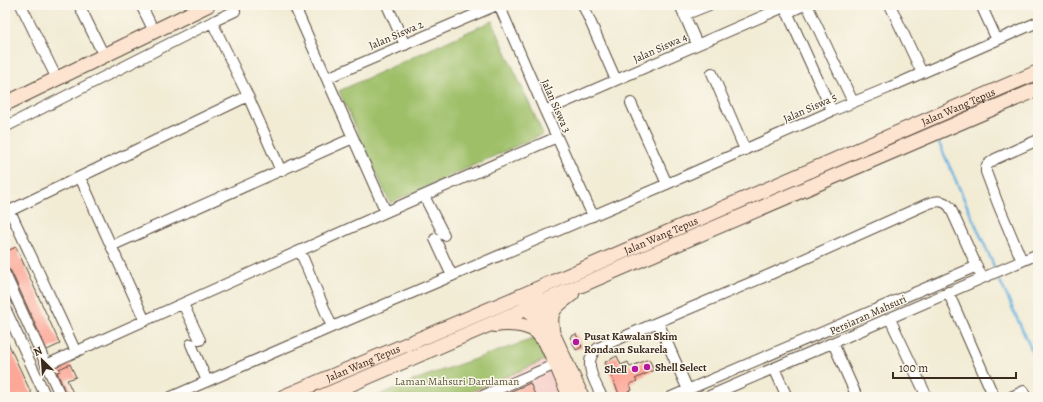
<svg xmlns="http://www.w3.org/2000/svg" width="1043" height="402" font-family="Alegreya,serif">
  <rect width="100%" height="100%" fill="#fbf7ec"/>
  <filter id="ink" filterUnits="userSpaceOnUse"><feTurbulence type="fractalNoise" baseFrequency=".025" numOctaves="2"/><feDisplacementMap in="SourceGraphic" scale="8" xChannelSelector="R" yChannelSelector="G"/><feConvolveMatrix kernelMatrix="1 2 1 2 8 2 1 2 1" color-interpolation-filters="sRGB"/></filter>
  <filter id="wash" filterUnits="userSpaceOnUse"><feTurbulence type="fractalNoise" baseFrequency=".012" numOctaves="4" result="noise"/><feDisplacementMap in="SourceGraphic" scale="16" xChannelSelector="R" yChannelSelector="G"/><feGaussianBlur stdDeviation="0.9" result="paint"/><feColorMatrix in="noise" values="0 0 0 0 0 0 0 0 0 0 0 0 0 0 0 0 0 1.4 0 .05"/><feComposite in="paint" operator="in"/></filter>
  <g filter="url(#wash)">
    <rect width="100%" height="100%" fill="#f2ecd5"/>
    <path fill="#f7d0ca" d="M545,360L561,397H459Z"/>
    <path fill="#9ebf68" stroke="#6c7443" d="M492,21L543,134L390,203L339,91Z
      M533,339L544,352L545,360L459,397H375L417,379Z"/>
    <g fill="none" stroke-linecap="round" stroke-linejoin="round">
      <path stroke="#66b1df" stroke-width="2.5" d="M939,143L994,266
        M1000,281L1038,364"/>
    </g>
    <g id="blocks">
      <path fill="#fca798" d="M16,247L60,344L47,350L11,271L8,269L5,268V252Z
        M576,334L582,347L576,350L570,337Z
        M5,336L14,356L33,397H7L5,392Z
        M617,356L621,365L628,362L630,367L649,359L654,370L635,379L637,381L630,384L632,390L620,396L605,362Z
        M70,364L76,377L67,380L75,397H67L57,372L60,371L59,369Z
        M530,383L536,397H498Z"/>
    </g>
  </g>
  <g filter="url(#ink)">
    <use href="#blocks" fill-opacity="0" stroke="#564739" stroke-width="1"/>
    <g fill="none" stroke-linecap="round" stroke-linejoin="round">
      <defs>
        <path id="street" d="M21,5L57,79
          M79,5L104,56
          M141,5L154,31
          M294,5L386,212
          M387,5L405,45
          M499,5L545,111L593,216
          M583,5L616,80
          M680,5L697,44
          M784,5L832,111
          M807,5L853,102
          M890,5L922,73
          M981,5L997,40
          M787,13L804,5
          M684,15L709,5
          M212,22L248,96L281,171
          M712,73L745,150
          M327,78L497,5
          M631,103L667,184
          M545,111L784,7
          M5,127L212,22L235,11
          M80,177L145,321
          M424,196L444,235
          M10,211L76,352
          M5,213L248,96
          M435,239L452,276
          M111,246L353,138
          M300,251L332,327
          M1022,261L998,204L986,172V168L987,165L995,159L1038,140
          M5,274L61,397
          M948,292L994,397
          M183,304L200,340
          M5,308L46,397
          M890,319L927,397
          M658,322L688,390
          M833,343L857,397
          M191,344L207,381
          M46,365L386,212L557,137
          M774,368L787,397
          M171,397L332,327L667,184L832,111L888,88L1038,22
          M480,397L556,364
          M602,397C595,382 581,361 598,348L658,322L771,274L927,204C936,201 943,199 950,207L982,278
          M671,397L977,266
          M707,397L1038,254
          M1011,397L1024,391"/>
        <g id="secondary">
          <path d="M5,104L208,5"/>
          <path d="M535,295L582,397"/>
          <path d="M525,299L556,364L570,397"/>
          <path d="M495,325C508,323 525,324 536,331C538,333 540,336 542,338"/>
          <path d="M552,328C548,309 559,304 572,294"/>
          <path id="s1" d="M283,397L523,295L1038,72"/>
          <path d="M321,397L1038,89"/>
        </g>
      </defs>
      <use href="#street" stroke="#564739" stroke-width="12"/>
      <use href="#secondary" stroke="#564739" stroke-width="16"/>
      <use href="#street" stroke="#fff" stroke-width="10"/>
      <use href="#secondary" stroke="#fde4d1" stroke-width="14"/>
    </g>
  </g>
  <g fill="#b5179e" stroke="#fbf7ec" stroke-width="1.5">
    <circle cx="576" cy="342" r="4"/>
    <circle cx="647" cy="367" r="4"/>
    <circle cx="635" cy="369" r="4"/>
  </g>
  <g text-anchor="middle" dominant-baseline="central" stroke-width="3" stroke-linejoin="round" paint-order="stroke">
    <g font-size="11" fill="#3b2a1e" stroke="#fbf7ec">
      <text transform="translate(396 35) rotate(-23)">Jalan Siswa 2</text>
      <text transform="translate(660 48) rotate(-24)">Jalan Siswa 4</text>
      <text transform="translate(556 106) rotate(66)">Jalan Siswa 3</text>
      <text stroke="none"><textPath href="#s1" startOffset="735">Jalan Wang Tepus</textPath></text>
      <text transform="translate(810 108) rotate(-24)">Jalan Siswa 5</text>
      <text stroke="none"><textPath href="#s1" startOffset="411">Jalan Wang Tepus</textPath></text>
      <text transform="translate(868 315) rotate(-24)">Persiaran Mahsuri</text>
      <text stroke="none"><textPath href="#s1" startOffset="87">Jalan Wang Tepus</textPath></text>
    </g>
    <g font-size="11" font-weight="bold" fill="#3b2a1e" stroke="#fbf7ec" text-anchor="start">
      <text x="584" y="336">Pusat Kawalan Skim<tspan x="584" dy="13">Rondaan Sukarela</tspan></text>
      <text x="655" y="367">Shell Select</text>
      <text x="627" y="369" text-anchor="end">Shell</text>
    </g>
    <g font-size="11" fill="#595734" stroke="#fbf7ec">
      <text x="457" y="381">Laman Mahsuri Darulaman</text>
    </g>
  </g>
  <rect width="1043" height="402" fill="none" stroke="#fbf7ec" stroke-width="20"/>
  <g transform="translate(42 360) rotate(335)" stroke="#fbf7ec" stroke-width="3" paint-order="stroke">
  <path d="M0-3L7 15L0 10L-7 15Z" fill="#3b2a1e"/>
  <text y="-6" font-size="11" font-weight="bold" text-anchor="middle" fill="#3b2a1e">N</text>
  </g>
  <path d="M893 372v6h123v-6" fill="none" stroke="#3b2a1e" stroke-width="2"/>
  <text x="899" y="372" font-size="12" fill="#3b2a1e" stroke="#fbf7ec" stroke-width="3" paint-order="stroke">100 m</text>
</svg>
